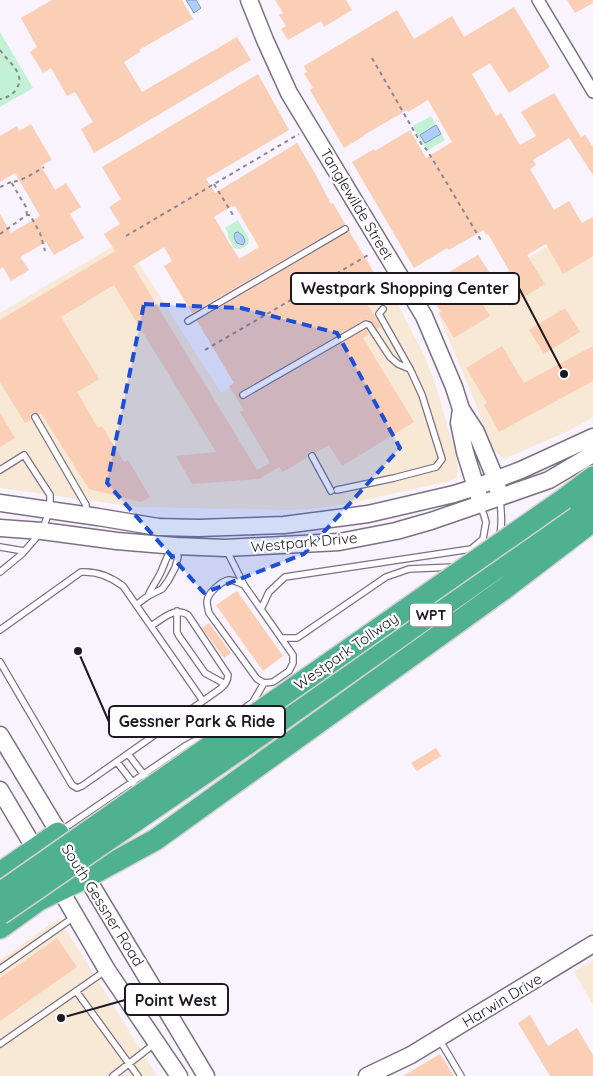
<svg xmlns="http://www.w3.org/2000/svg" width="593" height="1076" font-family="Quicksand,sans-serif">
  <rect width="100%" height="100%" fill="#f8f3fc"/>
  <path fill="#f7e9d5" d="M585,223L593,236V417L568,431L504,459L492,449L477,407L438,313Z
    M124,240L221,393L390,289L424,355L435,383L456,456L458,468L457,477L450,481L346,504L311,509L291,510L137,507L0,488V313Z
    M59,918L157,1076H0V960Z
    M593,960V1005L574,972Z"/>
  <path fill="#c3f1d6" d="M0,32L33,88L0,107Z
    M431,116L445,140L428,150L422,143L413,126Z
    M238,220L249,239L248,245L240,249L234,248L228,237V233L225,228Z"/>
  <path fill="#aecffe" stroke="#8398bc" d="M186,0H196L201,8L194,13Z
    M436,125L441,134L425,143L420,135Z
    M238,232L243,236L245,241L243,245L237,243C235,240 233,237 235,233Z"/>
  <path fill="#fbceb6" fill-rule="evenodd" d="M52,0H182L193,19L139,50L140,52L124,62L142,92L237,37L251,60L94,153L81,129L93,122L75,92L67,96L51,68L43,73L30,52L37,47L21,18Z
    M275,0H346L352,10L324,27L321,21L288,40L281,29L286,26L279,15L283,13Z
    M567,0H593V3L575,13Z
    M514,7L550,67L509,93L490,63L472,74L496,116L501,113L520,145L536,136L521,112L554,93L581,137L585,135L593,147V175L569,138L533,160L536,165L530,169L554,210L569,201L582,223L593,217V256L563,274L546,244L527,255L545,284L509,306L494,282L510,272L488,234L486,235L484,230L449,250L447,248L414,268L352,162L374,149L375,151L410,130L426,158L452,142L428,100L408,112L407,110L364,135V136L344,148L310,90L313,88L304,73L307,72L304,66L397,10L414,39L452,16L464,37Z
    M258,74L289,130L206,179L215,193L297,143L316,175L331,204L333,203L345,224L192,313L164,266L172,261L164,247L133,266L257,470L270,463L240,412L244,410L229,386L234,383L197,321L349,231L379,281L360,292L381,327L377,329L371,321L367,319L364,320L241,391L239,393V397L241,399H245L366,329L369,334L363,338L414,422L342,466L329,445L315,453L313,451L309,452L308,454V457L283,472L279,467L259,479L192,484L176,456L216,452L114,285L61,317L99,379L77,392L98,428L102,426L124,462L128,460L150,497L141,502L89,489L41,413L39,415L35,412L32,413L30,417L31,420L25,423L0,382V320L115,251L104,234L120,224L109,207L121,199L102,167ZM232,206L233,207L235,206L259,247L239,259L214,217Z
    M31,124L52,160L41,166L55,190L66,183L81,207L70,214L84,238L54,255L46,242L20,257L29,270L11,281L3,267L0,269V214L11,233L40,216L15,173L0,182V136L17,126L19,131Z
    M478,255L493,278L474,290L490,316L454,338L439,313L441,312L425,286Z
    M565,308L580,332L544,354L529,330Z
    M502,346L524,383L593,346V381L499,432L484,405L487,403L466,368Z
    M0,413L15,438L0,447Z
    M237,591L283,656L263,671L216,605Z
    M209,623L231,653L224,658L202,628Z
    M436,748L441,756L417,771L411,763Z
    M57,938L77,967L0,1021V978Z
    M530,1015L548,1046L577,1028L593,1055V1076H550L518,1023Z
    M440,1054L454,1076H403Z"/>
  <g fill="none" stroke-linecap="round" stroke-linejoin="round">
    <defs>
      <path id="lane" d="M188,321L345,229
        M243,395L366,324L369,325L390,357L398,364L410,369
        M35,417L86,505V513
        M312,456L331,491
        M0,470L24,455L50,495V509L42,531L22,554L0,572
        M337,490L394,478L436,467L442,459L422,395L410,369L379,314L383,309
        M499,537C503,525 501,511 500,499
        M0,547L24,551
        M226,549L244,585L293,655V663L289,671L273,682L264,683L257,679L209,613C208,609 207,605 207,601C208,593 221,581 229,580C234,580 240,583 244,585
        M136,605L148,596L162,589L168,581L175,568L178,557L176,546C165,556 166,562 160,574C156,582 151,588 148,596
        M261,609L269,592L285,577L471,549L483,539L486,522L481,506
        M177,611V632L179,636L205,673L225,684
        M0,630L81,572C97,571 110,576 123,586L203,701
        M282,638H297L386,577L409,569L454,567
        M0,662L72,785L77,788L82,786L220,689C225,685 228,681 228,675L188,615C174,606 163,619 151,626
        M215,730L253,702L264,683
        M128,754L151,784
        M117,762L134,784
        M62,830L185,746L215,730
        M0,969L74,917
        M76,991L138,1076
        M439,1039L461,1076
        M0,1044L105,971
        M113,1076L149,1048L154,1042"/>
      <path id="street" d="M538,0L593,92"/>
      <path id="secondary" d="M249,0L265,40L289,93L424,316L454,387L461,409L476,432L496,480L498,490
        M461,409L459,423L465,452L479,497
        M0,503L98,517L158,527L198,528L284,525L368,514L454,494L476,487L521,470L593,437
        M0,528L42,531L117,541L176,546L225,548L339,542L396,531L431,521L466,509L549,480L593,454
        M0,735L64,841
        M0,790L41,859
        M81,868L206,1076
        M54,879L107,970L179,1076
        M367,1076L411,1055L593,944"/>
      <path id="highway" d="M564,499L593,477
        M269,729L593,500
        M0,873L58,833
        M0,928L39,900L87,877L155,840L504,589L593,521"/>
    </defs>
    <use href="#lane" stroke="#7c7085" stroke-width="8"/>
    <use href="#street" stroke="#7c7085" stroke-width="14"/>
    <use href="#secondary" stroke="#7c7085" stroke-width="19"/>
    <use href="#highway" stroke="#d2d1d3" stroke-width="24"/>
    <path stroke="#8d8890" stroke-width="2" stroke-dasharray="4 4" stroke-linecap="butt" d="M0,50C7,61 26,73 17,88C13,95 7,98 0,99
      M372,58L422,145L427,150L482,242
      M214,184L233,215
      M0,187L11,182
      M27,215L26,207L11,182C23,181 34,173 44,167
      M0,234L27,215H30L40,233L45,251
      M126,236L299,134
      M205,350L370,254"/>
    <use href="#lane" stroke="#fff" stroke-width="5.5"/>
    <use href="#street" stroke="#fff" stroke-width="11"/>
    <use href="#secondary" stroke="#fff" stroke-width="16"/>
    <use href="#highway" stroke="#4fb190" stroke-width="21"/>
    <defs>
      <path id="highway-bridge" d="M0,893L564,499
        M0,914L269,729"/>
    </defs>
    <use href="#highway-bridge" stroke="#d2d1d3" stroke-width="24" stroke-linecap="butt"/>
    <use href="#highway-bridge" stroke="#4fb190" stroke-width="21"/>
  </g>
  <path fill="#1d4ed8" fill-opacity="0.2" stroke="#1d4ed8" stroke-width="4" stroke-dasharray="10 6" stroke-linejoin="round" d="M144,304L241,308L337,333L400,448L304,554L204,593L107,483Z"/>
  <g text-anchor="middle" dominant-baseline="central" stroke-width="4.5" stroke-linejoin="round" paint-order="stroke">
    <rect fill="#fff" stroke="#625e64" stroke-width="1" x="410" y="603.5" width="42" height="23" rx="4"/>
    <g font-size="14" font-weight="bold" fill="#1e1921">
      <text x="431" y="615">WPT</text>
    </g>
    <g font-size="15" fill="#1e1921" stroke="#fff">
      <text transform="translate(357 204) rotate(59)">Tanglewilde Street</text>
      <text transform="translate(304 542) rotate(-5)">Westpark Drive</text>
      <text transform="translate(346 651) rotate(-35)">Westpark Tollway</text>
      <text transform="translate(103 905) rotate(58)">South Gessner Road</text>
      <text transform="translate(502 1000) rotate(-31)">Harwin Drive</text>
    </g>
  </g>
  <path fill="none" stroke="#1e1921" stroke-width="2" d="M564 374L519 288M78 651L109 722M61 1018L125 1000"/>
  <g fill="#1e1921" stroke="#fff" stroke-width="2">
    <circle cx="564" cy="374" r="5"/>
    <circle cx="78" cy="651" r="5"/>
    <circle cx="61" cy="1018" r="5"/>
  </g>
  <g fill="#fff" stroke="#1e1921" stroke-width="2">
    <rect x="291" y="273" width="228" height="31" rx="5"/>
    <rect x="109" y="706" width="176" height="31" rx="5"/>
    <rect x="125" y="984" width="103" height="31" rx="5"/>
  </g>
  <g font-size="16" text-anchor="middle" font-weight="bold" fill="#1e1921">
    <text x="405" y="294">Westpark Shopping Center</text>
    <text x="197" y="727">Gessner Park &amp; Ride</text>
    <text x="176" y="1006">Point West</text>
  </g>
</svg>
